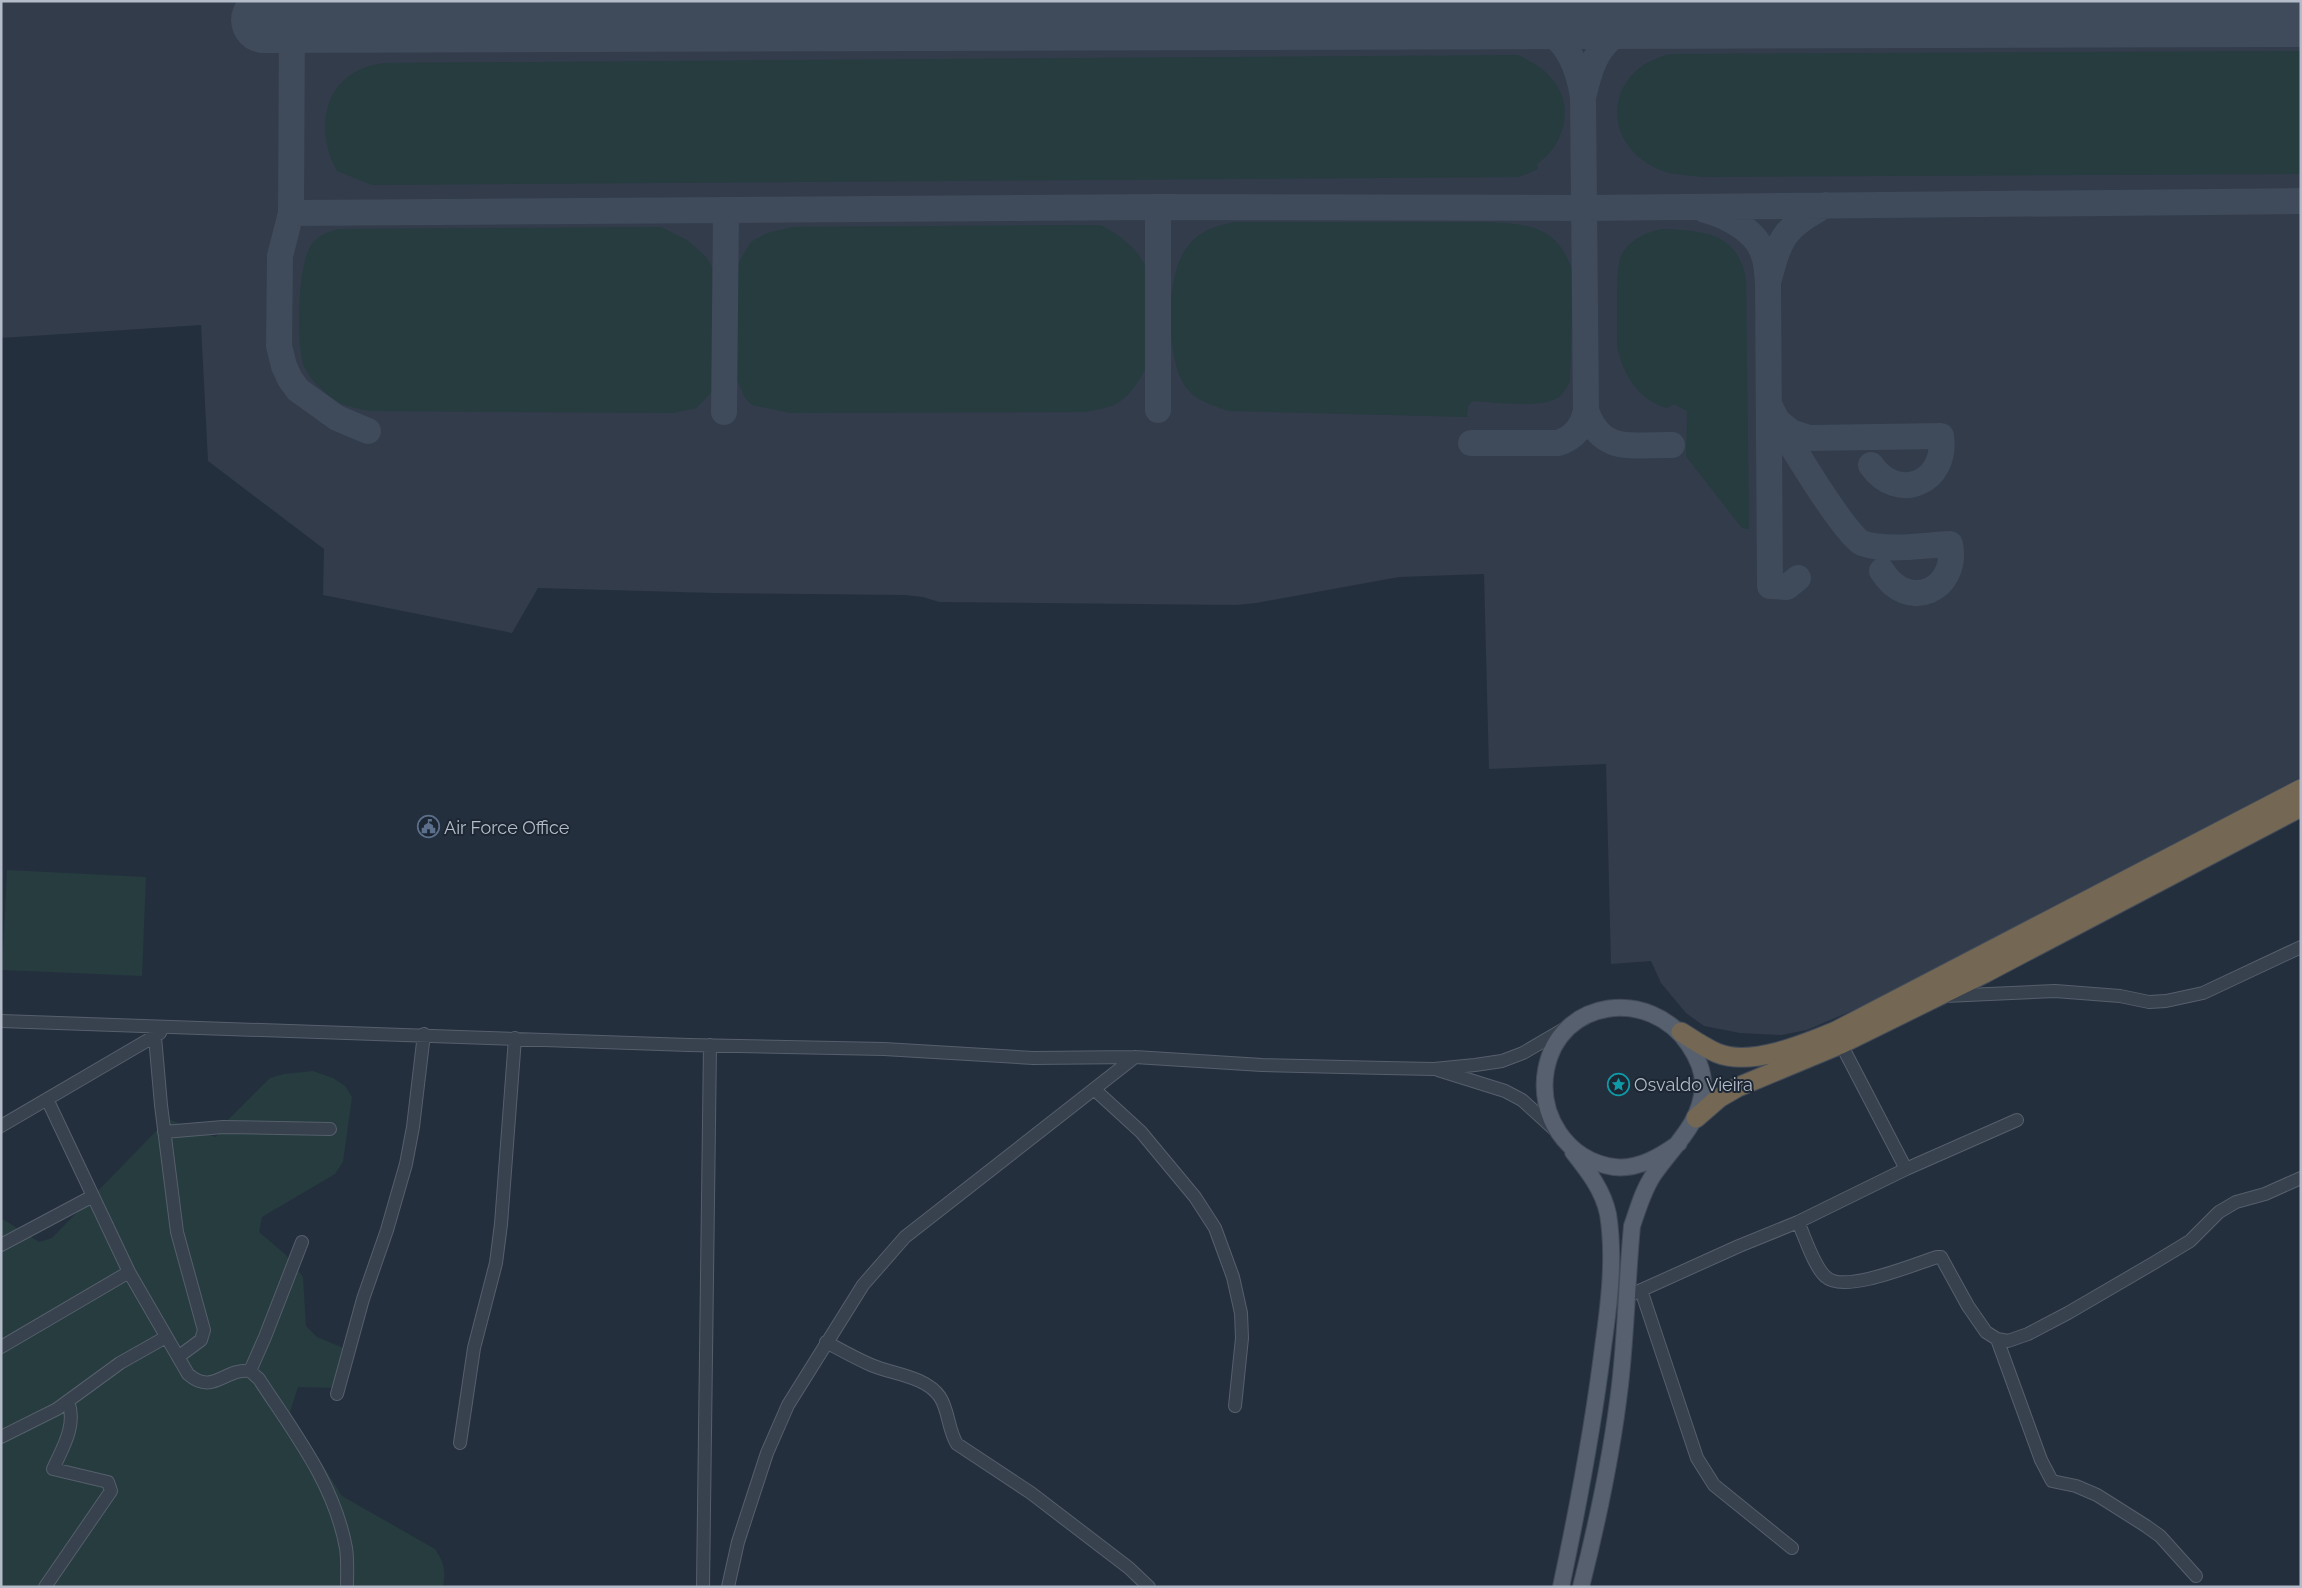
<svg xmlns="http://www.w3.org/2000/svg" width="2302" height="1588" font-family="Raleway,sans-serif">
  <rect width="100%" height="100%" fill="#242f3e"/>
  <path fill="#323c4b" d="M1,1H2301V777L1891,994L1807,1030L1781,1035L1740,1033L1704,1026L1686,1013L1661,983L1651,961L1611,964L1606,764L1489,769L1484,574L1399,577L1256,603L1236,605L939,602L923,597L905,595L714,593L538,588L512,633L323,595L324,549L208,461L201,325L1,338Z"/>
  <path fill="#263c3f" d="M2301,51V174L1703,177C1687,175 1668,175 1654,167C1597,137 1609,66 1672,54Z
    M1518,55C1529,61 1542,67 1550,77C1576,103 1565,145 1537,164L1538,169L1519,177L372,185L337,171C312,125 326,70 384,63Z
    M1236,222H1484C1528,224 1559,225 1573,274L1570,381C1567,387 1564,393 1559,397C1541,409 1495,402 1473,401L1468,406L1467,417L1229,411C1215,406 1199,402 1188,390C1165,362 1164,272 1189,245C1201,230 1218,225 1236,222Z
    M1100,225C1119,235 1137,247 1146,268C1154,284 1152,357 1143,373C1138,383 1129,395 1119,402C1111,408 1096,409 1087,412L791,413L752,405L745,398L734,372L736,279L739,262L751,242L768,233L792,227Z
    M661,227L687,240L706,257L717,275V373L711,393L696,408L673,413L370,411C360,409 349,407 340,403C328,396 311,381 305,368C295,346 298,268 310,247C316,236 328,232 339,229Z
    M1662,229C1702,231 1737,231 1746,279L1749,529L1742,528L1686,456L1687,411L1674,404L1667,408C1637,399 1623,374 1617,345C1618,326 1615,270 1621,256C1628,241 1646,232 1662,229Z
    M7,870L146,877L142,976L2,970Z
    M313,1071L333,1078L345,1086L352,1097L343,1162L335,1174L262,1217L259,1232L286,1255L303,1277L306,1326L317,1337L346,1349L336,1388L298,1387L290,1412L342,1496L435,1549C444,1562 446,1571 443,1587H1V1218L39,1242L52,1238L168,1119L216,1137L227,1121L270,1078L284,1074Z"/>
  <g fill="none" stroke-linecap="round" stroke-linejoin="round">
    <path stroke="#3f4a5a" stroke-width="26" d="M1490,18C1507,21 1524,22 1540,28C1568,37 1579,71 1583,97
      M292,21L291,213L280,256L279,346L284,366L290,379L298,390L337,418L368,431
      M1705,210C1727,216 1758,231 1764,256C1767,264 1767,274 1768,283L1770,586L1787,587L1798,578
      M291,213L1158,207L1585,208L2301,201
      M1769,279C1781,234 1785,228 1826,205
      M1770,406C1779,427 1846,537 1862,543C1888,552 1923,545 1950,544C1959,590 1908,613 1882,571
      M1158,410V207
      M1586,410C1601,455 1633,444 1672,445
      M724,412L726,211
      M1780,423L1791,432L1809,438L1941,436C1948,482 1898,504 1871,465
      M1471,443H1558C1575,438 1583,426 1586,410L1583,98C1595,45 1606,33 1658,17"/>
    <path stroke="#3f4a5a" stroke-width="66" d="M264,20L2301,14"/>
    <defs>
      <path id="minor" d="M1945,996L2055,991L2120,996L2149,1002L2166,1001L2203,993L2301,947
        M1,1021L689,1045L884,1049L1033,1058L1135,1057L1262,1065L1385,1068L1434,1069L1475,1065L1502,1061L1523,1053L1564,1029
        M155,1037L161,1105L177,1232L204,1330L201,1340L178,1357
        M1841,1044L1906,1169
        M1438,1070L1505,1091L1522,1100L1554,1129
        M1094,1089L1141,1132L1195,1197L1215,1228L1233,1277L1241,1313L1242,1338L1235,1406
        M47,1099L129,1272L188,1374C213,1396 224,1368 250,1371L259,1379C294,1433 334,1483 346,1548C348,1561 347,1574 347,1587
        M1,1126L160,1033
        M164,1132L223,1127L330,1129
        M1798,1222C1805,1237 1814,1267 1826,1277C1844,1294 1915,1264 1937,1257H1941L1968,1306L1986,1332L1997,1339L2008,1341L2028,1334L2068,1313L2152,1264L2190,1241L2219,1212L2236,1202L2265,1194L2301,1178
        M1,1245L93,1196
        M1641,1290L1697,1458L1714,1485L1792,1548
        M1626,1297L1739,1246L1798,1222L1906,1169L2017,1120
        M1997,1339L2041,1460L2052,1481L2076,1486L2097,1495L2146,1526L2160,1536L2196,1576
        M826,1342C841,1350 855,1358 871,1365C892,1374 926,1376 940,1397C949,1411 948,1430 957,1444L1031,1493L1129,1568L1149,1587
        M1,1347L129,1272
        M250,1371L265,1337L302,1242
        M337,1394L363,1299L387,1230L406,1164L413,1127L424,1034
        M1,1437L57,1409L120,1363L166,1337
        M460,1443L474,1348L496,1263L501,1224L515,1038
        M45,1587L111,1491L108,1482L53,1469C63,1447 77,1425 68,1401
        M703,1587L710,1045
        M728,1587L738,1542L767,1453L788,1405L863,1285L905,1237L1135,1057"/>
      <path id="major" d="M1561,1587C1578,1507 1593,1428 1603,1347C1609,1305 1615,1257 1608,1214C1603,1190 1588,1171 1573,1152
        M1581,1587C1598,1520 1612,1454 1620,1385C1626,1333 1627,1279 1632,1226C1638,1209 1643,1190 1654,1174C1673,1146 1701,1124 1703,1087C1704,1073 1697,1057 1689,1045C1650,987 1559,998 1546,1070C1538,1115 1566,1160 1614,1167C1638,1170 1661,1156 1679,1143"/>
      <path id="highway" d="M1681,1032C1692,1039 1705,1048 1717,1053C1750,1067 1805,1044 1836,1031L2301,789
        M1696,1118L1719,1098L1738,1087L1841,1044L1985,973L2301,807"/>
    </defs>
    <use href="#minor" stroke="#565f6c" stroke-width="14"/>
    <use href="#major" stroke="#414a57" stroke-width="18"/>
    <use href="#highway" stroke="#434c59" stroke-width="21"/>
    <use href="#minor" stroke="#38414e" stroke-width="12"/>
    <use href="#major" stroke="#56606e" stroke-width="16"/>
    <use href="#highway" stroke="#746855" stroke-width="19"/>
  </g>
  <defs>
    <symbol id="civic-ring" viewBox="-11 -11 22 22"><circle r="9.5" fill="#1d2633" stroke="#5c6f8a" stroke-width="1.5"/><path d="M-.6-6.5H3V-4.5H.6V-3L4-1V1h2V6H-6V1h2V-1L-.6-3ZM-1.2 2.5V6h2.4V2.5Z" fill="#5c6f8a"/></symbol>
    <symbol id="sight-ring" viewBox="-11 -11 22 22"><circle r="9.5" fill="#1d2633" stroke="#0f9aa8" stroke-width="1.5"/><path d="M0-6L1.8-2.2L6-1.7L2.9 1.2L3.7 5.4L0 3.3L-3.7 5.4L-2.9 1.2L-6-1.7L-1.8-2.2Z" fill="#0f9aa8"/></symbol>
  </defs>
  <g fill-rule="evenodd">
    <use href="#civic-ring" x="416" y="814" width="25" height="25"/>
    <use href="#sight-ring" x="1606" y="1072" width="25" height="25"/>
  </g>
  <g text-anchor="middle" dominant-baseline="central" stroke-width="4" stroke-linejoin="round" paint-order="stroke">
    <g font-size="18" fill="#b4bcc9" stroke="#1d2633" text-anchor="start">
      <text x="444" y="827">Air Force Office</text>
      <text x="1634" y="1084">Osvaldo Vieira</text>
    </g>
  </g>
  <rect width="2302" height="1588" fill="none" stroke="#b4bcc9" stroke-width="5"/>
</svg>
